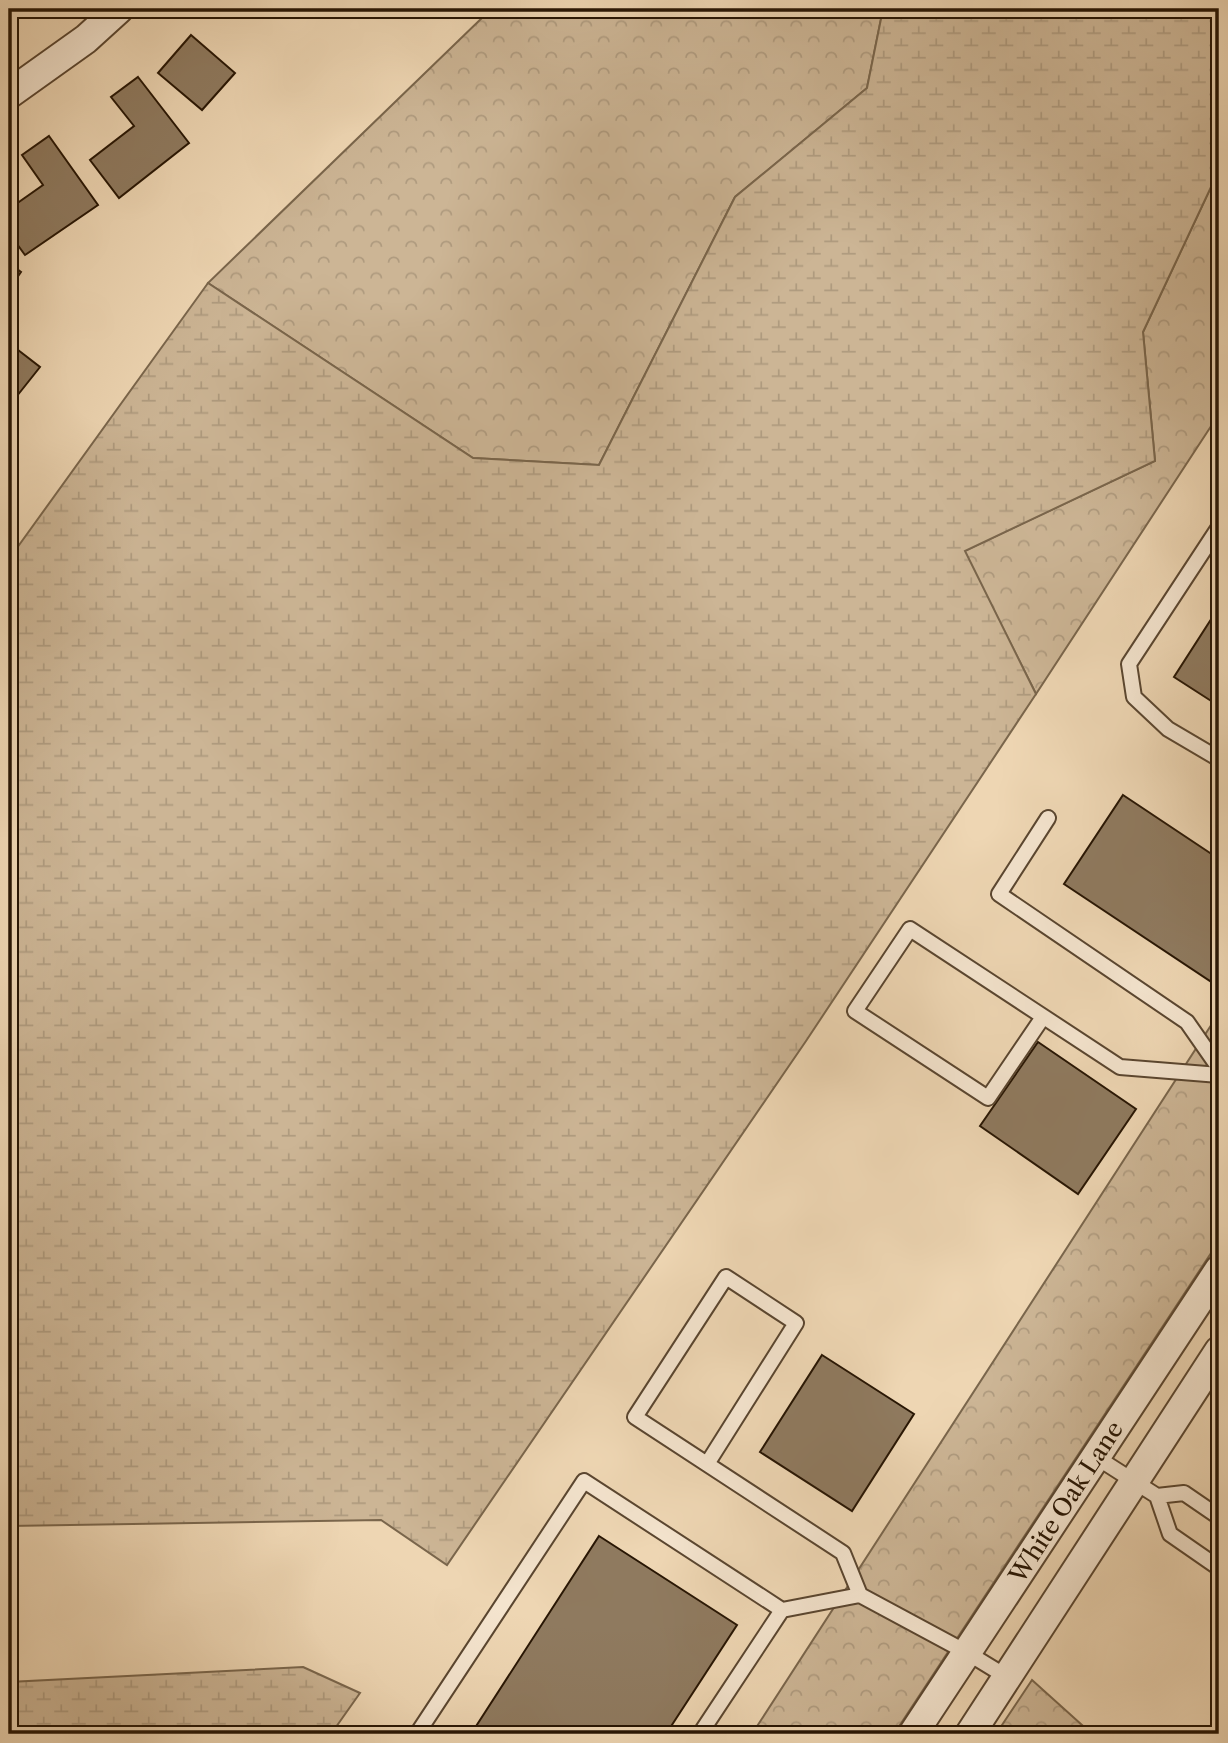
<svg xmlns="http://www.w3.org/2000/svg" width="1228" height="1743" font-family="'Libre Caslon Text',serif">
  <defs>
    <pattern id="forest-crowns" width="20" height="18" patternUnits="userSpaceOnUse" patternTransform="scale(1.75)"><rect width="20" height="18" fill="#ccb595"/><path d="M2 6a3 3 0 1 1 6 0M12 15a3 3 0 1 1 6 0" fill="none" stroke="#af9b7f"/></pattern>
    <pattern id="wetland-marsh" width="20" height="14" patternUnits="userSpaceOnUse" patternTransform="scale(1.75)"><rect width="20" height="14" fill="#ccb595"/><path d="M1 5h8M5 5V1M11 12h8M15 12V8" fill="none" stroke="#af9b7f"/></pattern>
  </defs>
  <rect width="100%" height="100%" fill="#eed6b3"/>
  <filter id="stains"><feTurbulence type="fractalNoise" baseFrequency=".00286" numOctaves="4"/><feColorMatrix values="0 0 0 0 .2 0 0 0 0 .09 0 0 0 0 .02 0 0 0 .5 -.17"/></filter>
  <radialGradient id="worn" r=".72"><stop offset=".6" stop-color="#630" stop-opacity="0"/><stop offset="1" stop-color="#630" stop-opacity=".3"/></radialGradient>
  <path fill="url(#forest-crowns)" stroke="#7a664c" stroke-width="2" d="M486,9H883L867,88L735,197L599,465L473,458L208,283L485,15Z
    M1219,170V414L1036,694L964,551L1155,461L1143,332Z
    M1219,1013V1241L894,1734H752Z
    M1032,1680L1092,1734H996Z"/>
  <path fill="url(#wetland-marsh)" stroke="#7a664c" stroke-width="2" d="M883,9H1219V170L1143,332L1155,461L965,551L1036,694L806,1041L447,1565L381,1520L9,1526V559L208,283L473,458L599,465L735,197L867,88Z
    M303,1667L360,1693L331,1734H9V1682Z"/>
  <path fill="#8f7a5f" stroke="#281604" stroke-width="2" d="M191,35L235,73L202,110L158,73Z
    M138,77L189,143L119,198L90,160L134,126L111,97Z
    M49,136L98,205L25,255L9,233V209L43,185L22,155Z
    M9,263L21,272L9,289Z
    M9,343L40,367L9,406Z
    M1219,607V706L1174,677Z
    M1123,795L1219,859V967L1210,981L1064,884Z
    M1038,1042L1136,1109L1078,1194L980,1126Z
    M822,1355L914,1414L852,1511L760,1452Z
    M599,1536L737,1625L666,1734H471Z"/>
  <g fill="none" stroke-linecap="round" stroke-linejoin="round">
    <defs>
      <path id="lane" d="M1219,527L1129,664L1134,697L1168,729L1219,759
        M1048,818L999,894L1187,1022L1219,1068
        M1043,1017L988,1098L855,1011L910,929L1120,1067L1219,1075
        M1096,1457L1157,1496L1170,1534L1219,1568
        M707,1464L796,1323L726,1277L635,1417L843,1553L860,1595L966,1652L1007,1677
        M1157,1496L1184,1493L1219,1517
        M417,1734L584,1481L782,1610L860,1595
        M700,1734L782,1610"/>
      <path id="street" d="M9,94L86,39L119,9
        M913,1734L1219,1270
        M970,1734L1219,1351"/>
    </defs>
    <use href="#lane" stroke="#5a4630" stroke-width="18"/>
    <use href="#street" stroke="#5a4630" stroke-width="32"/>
    <use href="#lane" stroke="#f4e4ce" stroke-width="14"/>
    <use href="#street" stroke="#f4e4ce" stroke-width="28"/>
  </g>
  <g text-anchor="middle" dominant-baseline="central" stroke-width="5" stroke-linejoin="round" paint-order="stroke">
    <g font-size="24" fill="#281604" stroke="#f4e4ce">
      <text transform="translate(1066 1502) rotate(-57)">White Oak Lane</text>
    </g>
  </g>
  <rect width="1228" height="1743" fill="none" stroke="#eed6b3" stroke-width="35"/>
  <rect x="10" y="10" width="1207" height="1722" fill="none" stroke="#281604" stroke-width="3.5"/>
  <rect x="18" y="18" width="1193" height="1708" fill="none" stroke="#281604" stroke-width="2"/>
  <rect width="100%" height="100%" filter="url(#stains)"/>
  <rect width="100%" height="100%" fill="url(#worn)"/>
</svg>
